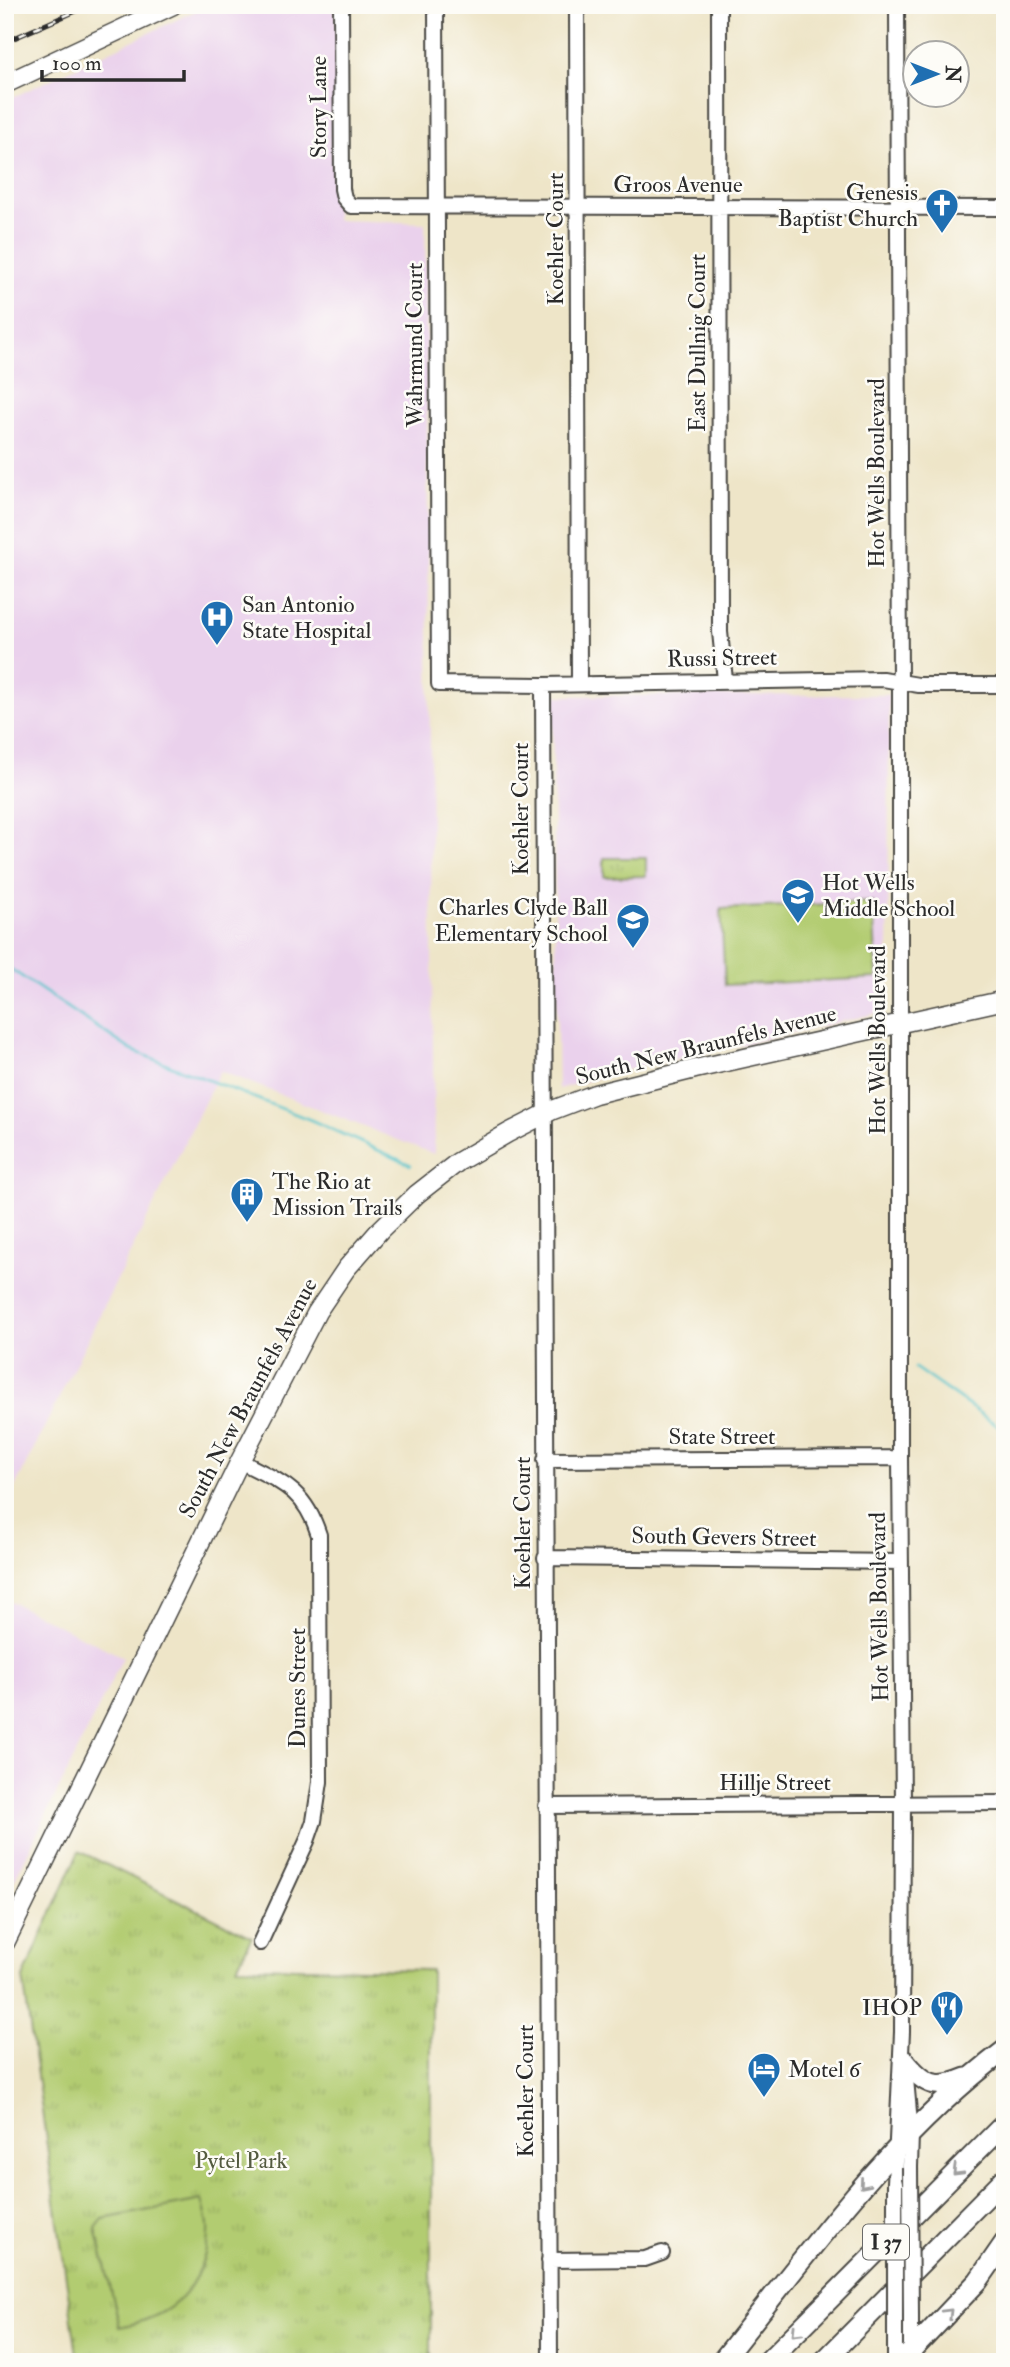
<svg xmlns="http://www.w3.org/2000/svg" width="1010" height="2367" font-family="'IM FELL Double Pica',serif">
  <defs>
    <pattern id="grass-tufts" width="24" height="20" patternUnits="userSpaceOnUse" patternTransform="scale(1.75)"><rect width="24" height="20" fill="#b2cc71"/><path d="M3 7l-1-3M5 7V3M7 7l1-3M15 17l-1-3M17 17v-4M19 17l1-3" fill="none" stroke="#99af62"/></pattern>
  </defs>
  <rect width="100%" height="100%" fill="#fdfcf7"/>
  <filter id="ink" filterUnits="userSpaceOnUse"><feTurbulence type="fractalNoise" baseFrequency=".0143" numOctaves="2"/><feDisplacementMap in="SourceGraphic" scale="14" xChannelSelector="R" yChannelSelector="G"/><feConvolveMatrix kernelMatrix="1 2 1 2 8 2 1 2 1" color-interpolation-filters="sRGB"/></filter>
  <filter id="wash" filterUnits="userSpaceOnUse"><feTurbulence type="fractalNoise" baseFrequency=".00686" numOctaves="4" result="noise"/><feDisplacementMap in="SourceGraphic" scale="28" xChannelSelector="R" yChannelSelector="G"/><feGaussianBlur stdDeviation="1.57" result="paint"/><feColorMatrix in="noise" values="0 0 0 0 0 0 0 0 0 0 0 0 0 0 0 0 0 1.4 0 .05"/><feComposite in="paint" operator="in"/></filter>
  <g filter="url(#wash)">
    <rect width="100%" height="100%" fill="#eee5c8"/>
    <path fill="#ead1ec" d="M208,5H336V220L425,223L434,1154L220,1071L5,1507V101Z
      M889,695L888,1003L882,1012L710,1052L640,1066L558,1089L552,696Z
      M5,1599L123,1657L5,1899Z"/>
    <path fill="url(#grass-tufts)" stroke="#6e7c4e" stroke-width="2" d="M604,858H646V876L604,877Z
      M79,1851L252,1937L237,1967L431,1970V2362H78L23,1978Z"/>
    <path fill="#b2cc71" stroke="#6e7c4e" stroke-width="2" d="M873,902L877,978L725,985L721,909Z
      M202,2200C204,2208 208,2218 208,2226C210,2259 190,2298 161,2313C148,2320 135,2324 120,2327L96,2228L103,2219Z"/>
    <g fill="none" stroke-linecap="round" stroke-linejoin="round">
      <path stroke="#55c3ca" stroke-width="2.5" d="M9,968L131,1050L311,1120L411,1165
        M915,1368L1005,1431"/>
    </g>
  </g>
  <g filter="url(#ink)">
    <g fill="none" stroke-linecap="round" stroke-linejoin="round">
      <defs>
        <path id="minor" d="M341,5L342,189L344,198L351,206L1005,208
          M436,5L439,684L543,685L883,679L918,685H1005
          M577,5L579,683
          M719,5L720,632L725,680
          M543,685L550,2362
          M545,1460L900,1458
          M240,1461C280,1482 304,1488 319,1535L320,1782L314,1821L307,1841L260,1943
          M545,1558L901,1562
          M546,1806L1005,1803
          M906,2079L911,2134L910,2167
          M895,2183L902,2032L903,1804L900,1458V682L897,5
          M549,2260L645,2259L662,2253
          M911,2316V2357
          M895,2362V2332"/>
        <path id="major" d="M5,84L173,5
          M5,1943L240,1461L317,1312L346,1269L380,1230L417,1194L458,1162L508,1133L553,1110L595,1094L695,1069L1005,1000"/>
        <path id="highway" d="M905,2061C925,2086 937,2090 966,2078
          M721,2362C809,2252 892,2135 1005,2050
          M767,2362L1005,2123
          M823,2362L1005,2178
          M901,2362L978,2281L1005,2242"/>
      </defs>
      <use href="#minor" stroke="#484743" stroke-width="18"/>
      <use href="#major" stroke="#484743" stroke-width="21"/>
      <use href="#highway" stroke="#484743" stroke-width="23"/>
      <use href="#minor" stroke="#fff" stroke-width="14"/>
      <use href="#major" stroke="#fff" stroke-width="18"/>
      <use href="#highway" stroke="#fff" stroke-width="19"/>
      <defs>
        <path id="rail" d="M5,42L90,5"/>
      </defs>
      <use href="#rail" stroke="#2b2b2b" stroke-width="5"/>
      <use href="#rail" stroke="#fdfcf7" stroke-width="2.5" stroke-dasharray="8" stroke-linecap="butt"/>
      <defs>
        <path id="minor-bridge" d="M910,2167L911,2316
          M895,2183V2332"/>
      </defs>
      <use href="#minor-bridge" stroke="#484743" stroke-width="18" stroke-linecap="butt"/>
      <use href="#minor-bridge" stroke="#fff" stroke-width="14"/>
    </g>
    <defs><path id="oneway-chevron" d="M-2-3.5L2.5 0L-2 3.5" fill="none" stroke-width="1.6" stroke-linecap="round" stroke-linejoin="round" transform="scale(1.75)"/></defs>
    <g stroke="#a0a0a0">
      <use href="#oneway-chevron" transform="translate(957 2171) rotate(135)"/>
      <use href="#oneway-chevron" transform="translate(864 2184) rotate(131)"/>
      <use href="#oneway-chevron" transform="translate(948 2313) rotate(-45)"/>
      <use href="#oneway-chevron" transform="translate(796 2332) rotate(135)"/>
    </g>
  </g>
  <defs>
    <symbol id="church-pin" viewBox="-11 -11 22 30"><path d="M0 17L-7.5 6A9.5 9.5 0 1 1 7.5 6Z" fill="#1f6fb2" stroke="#fdfcf7"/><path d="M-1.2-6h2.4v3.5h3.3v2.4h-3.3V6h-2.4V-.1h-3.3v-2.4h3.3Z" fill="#fff"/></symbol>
    <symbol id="hospital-pin" viewBox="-11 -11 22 30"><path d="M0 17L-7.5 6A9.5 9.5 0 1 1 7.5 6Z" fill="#1f6fb2" stroke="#fdfcf7"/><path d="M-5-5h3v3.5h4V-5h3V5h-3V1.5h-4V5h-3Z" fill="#fff"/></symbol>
    <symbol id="school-pin" viewBox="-11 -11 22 30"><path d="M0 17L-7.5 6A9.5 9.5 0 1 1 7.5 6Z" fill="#1f6fb2" stroke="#fdfcf7"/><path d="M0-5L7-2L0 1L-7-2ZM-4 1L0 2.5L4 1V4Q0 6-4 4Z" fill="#fff"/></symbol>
    <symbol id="building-pin" viewBox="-11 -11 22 30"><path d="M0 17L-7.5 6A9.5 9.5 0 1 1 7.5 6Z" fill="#1f6fb2" stroke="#fdfcf7"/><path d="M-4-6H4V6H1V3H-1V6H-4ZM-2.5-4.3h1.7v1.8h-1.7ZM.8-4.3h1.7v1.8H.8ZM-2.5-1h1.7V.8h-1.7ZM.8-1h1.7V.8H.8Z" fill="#fff"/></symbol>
    <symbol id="restaurant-pin" viewBox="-11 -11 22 30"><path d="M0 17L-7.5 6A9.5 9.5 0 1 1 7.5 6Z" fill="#1f6fb2" stroke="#fdfcf7"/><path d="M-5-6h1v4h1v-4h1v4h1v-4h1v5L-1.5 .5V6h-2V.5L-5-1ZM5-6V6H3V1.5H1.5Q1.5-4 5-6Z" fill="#fff"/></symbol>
    <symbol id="hotel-pin" viewBox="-11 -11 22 30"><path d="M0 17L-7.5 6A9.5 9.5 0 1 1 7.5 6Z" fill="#1f6fb2" stroke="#fdfcf7"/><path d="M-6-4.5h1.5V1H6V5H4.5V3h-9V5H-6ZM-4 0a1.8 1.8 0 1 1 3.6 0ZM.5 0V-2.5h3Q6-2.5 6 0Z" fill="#fff"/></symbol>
  </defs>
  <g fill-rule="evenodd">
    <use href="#church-pin" x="923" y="186" width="38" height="52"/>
    <use href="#hospital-pin" x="198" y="598" width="38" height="52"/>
    <use href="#school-pin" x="779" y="876" width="38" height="52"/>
    <use href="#school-pin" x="614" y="901" width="38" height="52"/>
    <use href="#building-pin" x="228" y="1175" width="38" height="52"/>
    <use href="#restaurant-pin" x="928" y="1988" width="38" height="52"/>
    <use href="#hotel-pin" x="745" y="2050" width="38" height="52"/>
  </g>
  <g text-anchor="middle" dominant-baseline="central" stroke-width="5" stroke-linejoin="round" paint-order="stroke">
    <rect fill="#fdfcf7" stroke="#6a6a68" stroke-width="2" x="863" y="2224.5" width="46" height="35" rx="5"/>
    <g font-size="21" font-weight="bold" fill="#2b2b2b">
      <text x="886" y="2242">I 37</text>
    </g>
    <g font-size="23" fill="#2b2b2b" stroke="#fdfcf7">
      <text transform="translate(318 107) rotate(-90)">Story Lane</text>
      <text x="678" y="184">Groos Avenue</text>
      <text transform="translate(555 239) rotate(-90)">Koehler Court</text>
      <text transform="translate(697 343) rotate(-90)">East Dullnig Court</text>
      <text transform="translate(414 345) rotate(-90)">Wahrmund Court</text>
      <text transform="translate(876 473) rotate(-90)">Hot Wells Boulevard</text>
      <text transform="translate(722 658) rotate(-1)">Russi Street</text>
      <text transform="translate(520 809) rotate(-90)">Koehler Court</text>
      <text transform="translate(877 1040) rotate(-90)">Hot Wells Boulevard</text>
      <text transform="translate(706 1045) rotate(-14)">South New Braunfels Avenue</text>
      <text transform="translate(248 1398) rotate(-62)">South New Braunfels Avenue</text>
      <text x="722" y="1436">State Street</text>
      <text transform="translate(522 1523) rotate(-90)">Koehler Court</text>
      <text transform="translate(724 1537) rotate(1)">South Gevers Street</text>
      <text transform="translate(879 1607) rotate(-91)">Hot Wells Boulevard</text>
      <text transform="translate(297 1688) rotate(-90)">Dunes Street</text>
      <text x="775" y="1782">Hillje Street</text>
      <text transform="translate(525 2091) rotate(-90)">Koehler Court</text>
    </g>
    <g font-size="23" fill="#2b2b2b" stroke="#fdfcf7" text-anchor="start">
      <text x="918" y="192" text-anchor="end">Genesis<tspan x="918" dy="26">Baptist Church</tspan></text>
      <text x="242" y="604">San Antonio<tspan x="242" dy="26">State Hospital</tspan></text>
      <text x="822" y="882">Hot Wells<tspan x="822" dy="26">Middle School</tspan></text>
      <text x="608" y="907" text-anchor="end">Charles Clyde Ball<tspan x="608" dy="26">Elementary School</tspan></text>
      <text x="272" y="1181">The Rio at<tspan x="272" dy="26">Mission Trails</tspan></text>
      <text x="922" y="2007" text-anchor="end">IHOP</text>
      <text x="788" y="2069">Motel 6</text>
    </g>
    <g font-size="23" fill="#545b40" stroke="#fdfcf7">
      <text x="241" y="2160">Pytel Park</text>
    </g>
  </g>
  <rect width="1010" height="2367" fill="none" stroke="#fdfcf7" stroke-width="28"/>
  <g transform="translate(936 74) rotate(90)"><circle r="33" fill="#fdfcf7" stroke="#a9a8a5" stroke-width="2"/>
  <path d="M0-5L12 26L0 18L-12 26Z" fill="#1f6fb2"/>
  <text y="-10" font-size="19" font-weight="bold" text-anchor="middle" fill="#2b2b2b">N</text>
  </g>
  <path d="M42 70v10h142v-10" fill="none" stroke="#2b2b2b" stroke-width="3.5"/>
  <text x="52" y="70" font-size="21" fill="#2b2b2b" stroke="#fdfcf7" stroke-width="5" paint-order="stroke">100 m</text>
</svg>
